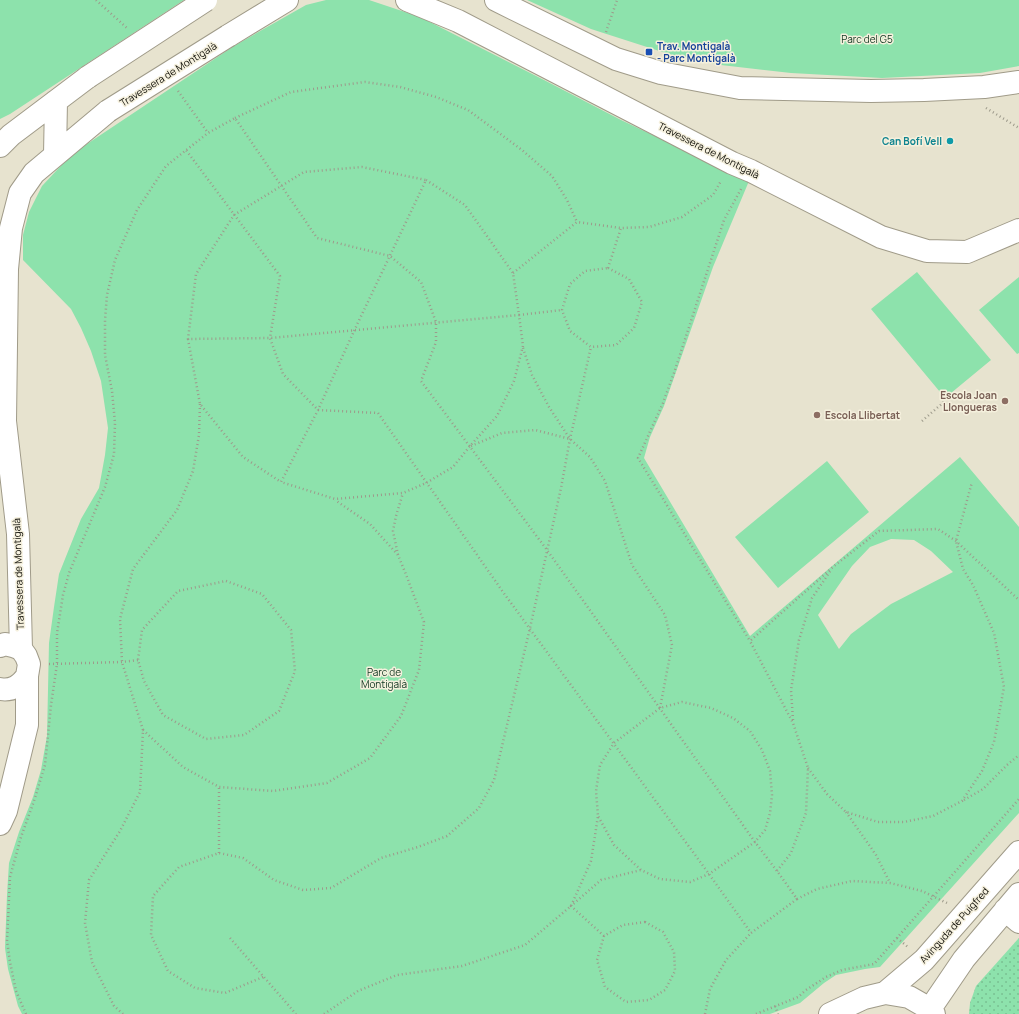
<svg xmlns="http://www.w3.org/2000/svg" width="1019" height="1014" font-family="Manrope,sans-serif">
  <defs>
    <pattern id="grass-dots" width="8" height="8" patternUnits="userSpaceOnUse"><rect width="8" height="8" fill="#8de2ac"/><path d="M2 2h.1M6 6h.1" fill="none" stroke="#79c192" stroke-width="1.8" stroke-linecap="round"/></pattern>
  </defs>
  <rect width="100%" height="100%" fill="#e7e3cf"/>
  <path fill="url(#grass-dots)" d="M1019,938V1014H969L970,1003L976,986Z"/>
  <path fill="#8de2ac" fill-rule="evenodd" d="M0,0H184L10,114L0,119Z
    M326,0H369L420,17L544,80L621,120L749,181L713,267L664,406L650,437L644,458L750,636L960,457L1019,527V813L880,967L865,969L836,975L824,983L800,1003L770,1014H22L18,1006L8,969L5,948L7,895L9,863L19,832L33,797L41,770L47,736L49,643L54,607L59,574L81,519L99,488L105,455L108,428L101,381L91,351L81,328L71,309L23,260V235L29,212L42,186L72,154L234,46L306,5ZM891,539L914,540L931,551L953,572L891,604L851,634L839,649L818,615L852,566L870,547Z
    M527,0H1019V66L980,73L882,78L791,73L721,65L678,57L591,29Z
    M917,272L991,360L945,398L871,309Z
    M1019,277V353L1017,354L979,310Z
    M827,461L869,512L778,588L735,537Z"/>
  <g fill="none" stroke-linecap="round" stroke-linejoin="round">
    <defs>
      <path id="minor" d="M407,0L458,21L732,163L751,171L881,237L927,251L967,252L1019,230
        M496,0L616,59L661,73L740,88L871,91L924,90L984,87L1019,82
        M228,36L287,0
        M0,146L11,135L88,77
        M55,155L56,101
        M0,646L5,644L13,646L21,649L26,656L29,664L27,676V725L6,811L0,824
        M21,649L18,534L5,421L7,269L11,228L20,193L34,173L108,111
        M0,689C12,691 20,686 27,676
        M1005,910L1019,922
        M885,993L924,960L1019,852
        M930,1009L964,959L1019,894
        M830,1014L864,998L885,993L909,997L930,1009L934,1014"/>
    </defs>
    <use href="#minor" stroke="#a09b89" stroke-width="24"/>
    <path stroke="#9d9a8b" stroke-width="2.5" stroke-dasharray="1 3" stroke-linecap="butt" d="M96,0L127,28
      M606,32L617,0
      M178,91L208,133
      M986,108L1019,128
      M235,118L291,92L365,82L400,87L436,97L468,110L522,150L552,176L567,200L577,222
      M426,180L465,205L513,273L519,315L562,310
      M741,189L724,220L674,373L663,403L638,458L750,641
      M608,268L629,279L642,302L634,328L616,345L591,347L570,331L562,310L570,284L585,271Z
      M608,268L621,228
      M513,273L577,222L621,228L649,227L682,217L713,195L721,181
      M354,331L426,180L362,167L304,172L234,215L196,274L188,339L270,338L519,315L523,346L514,381L497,416L470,446L453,467L426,483L403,493L335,499L281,482L318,410L354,331
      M188,339L200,404L243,457L281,482
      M523,348L532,375L549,407L570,439
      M922,421L945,401
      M471,446L502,433L535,430L570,439L590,457L605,481L632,565L665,615L672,645L660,708
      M398,555L393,531L396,516L403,493
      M226,581L262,594L291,630L295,671L279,711L244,735L206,739L163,715L144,681L138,660L142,630L178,591Z
      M49,664L122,662L138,660
      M793,720L791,690L799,640L812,598L831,570
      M143,730L183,767L219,787L273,791L327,783L370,758L401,716L419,670L424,622L405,572L398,555L370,524L335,500
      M808,768L827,794L846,812L878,822H904L933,816L962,801L982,771L994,742L1004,687L994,633L973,585L963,569L956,541L972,482
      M964,800L983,789L1007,765L1019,755
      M846,812L876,855L890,883
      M219,853V787
      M777,871L791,853L806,813L808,768L793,723L750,641L834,566L879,531L938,529L956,541L1019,600
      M797,899L817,889L852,881L890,883L922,891L947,903
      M645,922L663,932L674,952L675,971L665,990L649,1000L626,1002L605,987L597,960L604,936L623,925Z
      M604,936L571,906L601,880L641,870
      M230,938L296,1014
      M897,938L908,947
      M263,977L225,993L195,988L168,971L151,935L153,896L179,867L219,853L243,858L274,880L303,890L331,888L381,858L418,847L447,836L479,808L494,780L530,628L561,488L570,439L591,347
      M775,1006L778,1014
      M26,1014L16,991L10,962L7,941L10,877L21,837L34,801L45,765L51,705L57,664V633L63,595L69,573L105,487L114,454L115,423L112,391L105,355V320L107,295L115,260L137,210L166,166L208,133L235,118L317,238L390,256L421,282L436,322V342L421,381L547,550L755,842L777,871L797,899L751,933L709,874L503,592L378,413L318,410L283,374L270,338L280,276L186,150
      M123,1014L114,1006L92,962L85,923L89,880L120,831L140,792L143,730L122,662L120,619L133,569L177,510L193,471L199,435L200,404
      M324,1014L358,991L397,975L462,966L525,945L571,906L591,861L598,816L596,791L600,765L614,743L660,708L682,702L711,708L733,718L750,731L762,750L770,771L772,795L770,813L765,830L755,842L709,874L690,882L660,879L641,870L614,845L598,816
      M705,1014L710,989L726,960L751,933
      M756,1014L798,997L806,990L826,977L842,970L874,964L1019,799"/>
    <use href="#minor" stroke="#fff" stroke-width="22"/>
    <defs>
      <path id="minor-bridge" d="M88,77L206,0
        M108,111L228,36"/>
    </defs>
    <use href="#minor-bridge" stroke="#a09b89" stroke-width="24" stroke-linecap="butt"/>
    <use href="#minor-bridge" stroke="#fff" stroke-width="22"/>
  </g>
  <rect fill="#1a4fb4" stroke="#f5f0dd" stroke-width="1.5" x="645" y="48" width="8" height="8" rx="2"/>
  <circle fill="#0f9aa8" stroke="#f5f0dd" stroke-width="1.5" cx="950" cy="141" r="4"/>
  <g fill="#8d6e63" stroke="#f5f0dd" stroke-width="1.5">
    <circle cx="1005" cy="401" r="4"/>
    <circle cx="817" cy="415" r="4"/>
  </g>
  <g text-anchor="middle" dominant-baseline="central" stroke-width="3" stroke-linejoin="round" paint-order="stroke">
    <g font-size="10" fill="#0c351e" stroke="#f5f0dd">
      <text x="867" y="39">Parc del G5</text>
      <text x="384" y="672">Parc de<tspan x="384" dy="12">Montigalà</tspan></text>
    </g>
    <g font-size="10" font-weight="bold" fill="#164399" stroke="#f5f0dd" text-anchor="start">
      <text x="657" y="46">Trav. Montigalà<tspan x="657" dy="12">- Parc Montigalà</tspan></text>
    </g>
    <g font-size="10" fill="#100f08" stroke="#f5f0dd">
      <text transform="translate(168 74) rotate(-32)">Travessera de Montigalà</text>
      <text transform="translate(709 150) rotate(27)">Travessera de Montigalà</text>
      <text transform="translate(18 574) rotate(-92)">Travessera de Montigalà</text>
      <text transform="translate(954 925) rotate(-48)">Avinguda de Puigfred</text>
    </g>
    <g font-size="10" font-weight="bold" fill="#0d838f" stroke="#f5f0dd" text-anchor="end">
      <text x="942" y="141">Can Bofí Vell</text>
    </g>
    <g font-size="10" font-weight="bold" fill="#785e54" stroke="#f5f0dd" text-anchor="end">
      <text x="997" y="395">Escola Joan<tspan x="997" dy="12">Llongueras</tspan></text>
      <text x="825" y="415" text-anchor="start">Escola Llibertat</text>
    </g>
  </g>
</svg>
